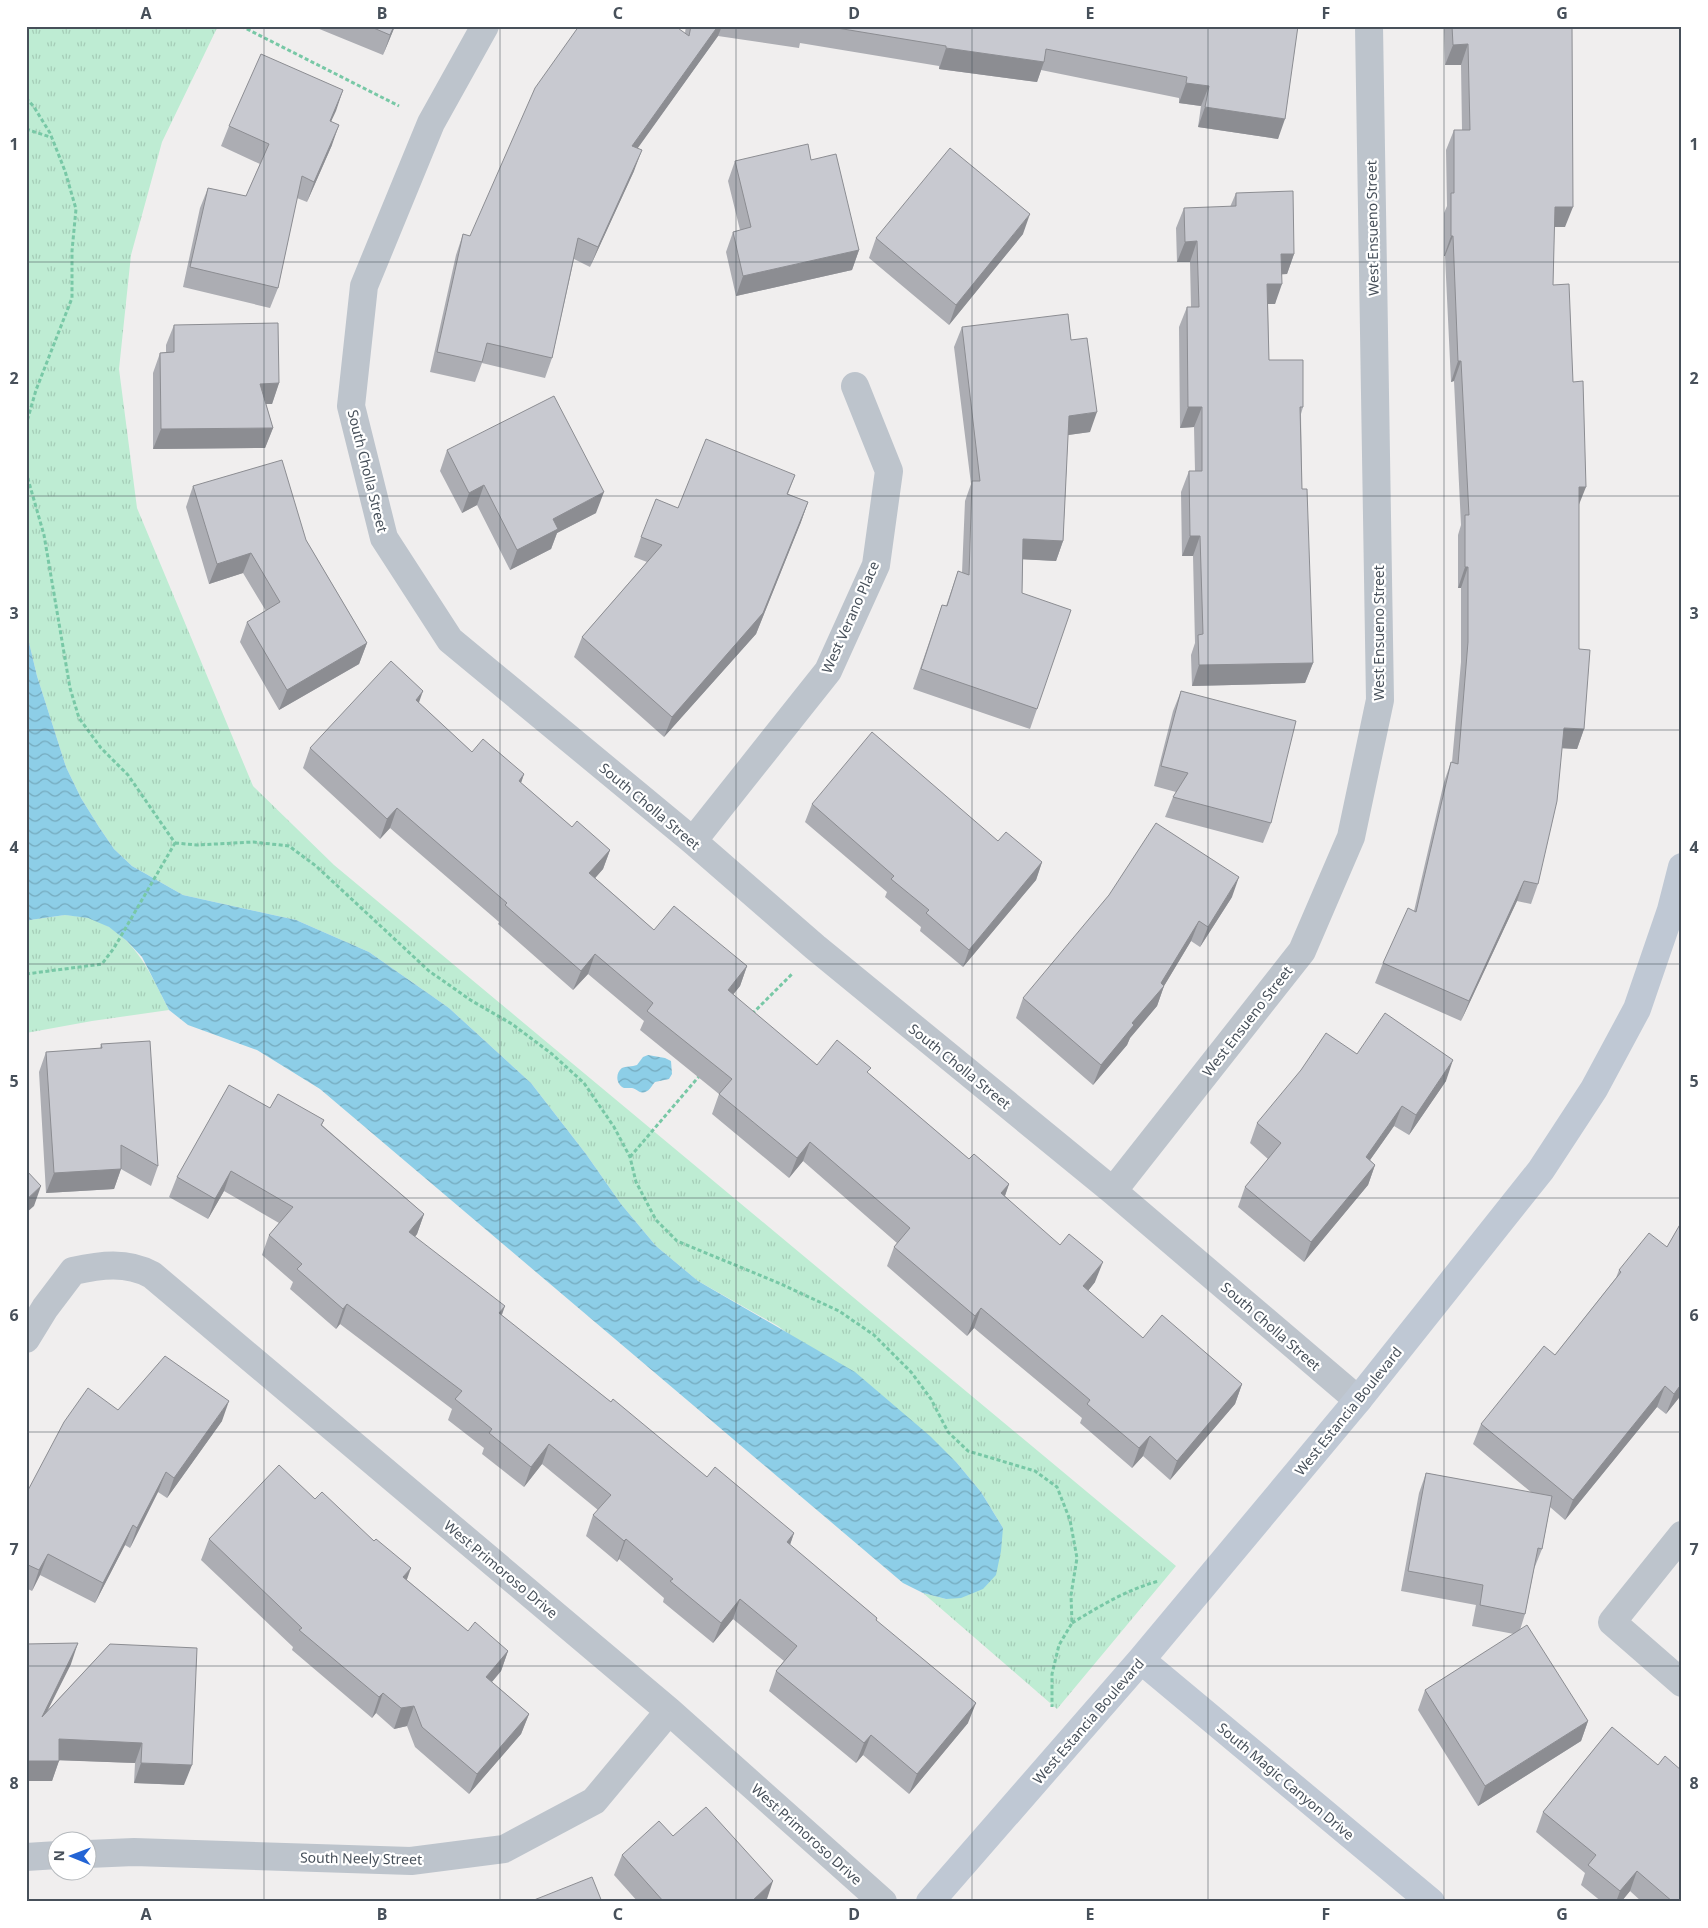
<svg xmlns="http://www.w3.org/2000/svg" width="1708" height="1928" font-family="'Noto Sans',sans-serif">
  <defs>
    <pattern id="park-tufts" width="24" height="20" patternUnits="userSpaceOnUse" patternTransform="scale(1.25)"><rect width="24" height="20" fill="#beecd3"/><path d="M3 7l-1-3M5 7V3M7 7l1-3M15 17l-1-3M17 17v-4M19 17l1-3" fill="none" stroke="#a5ccb7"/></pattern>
    <pattern id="water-waves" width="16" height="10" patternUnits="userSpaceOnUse" patternTransform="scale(1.25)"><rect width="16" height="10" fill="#8dcee7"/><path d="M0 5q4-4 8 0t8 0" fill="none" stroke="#75aabe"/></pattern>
  </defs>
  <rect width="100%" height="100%" fill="#f0eeee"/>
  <path fill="url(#park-tufts)" d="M26,26H218L162,142L131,255L119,369L137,508L253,786L334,865L1176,1566L1057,1709L923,1593L946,1599L1003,1528L981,1492L957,1463L778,1326L698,1281L656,1246L621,1204L586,1154L531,1083L449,1008L369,952L296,920L183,895L132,866L114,849L99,827L81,798L66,767L37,676L26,630Z
    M65,915C72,916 81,916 88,918C133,930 150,973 169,1010L92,1021L26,1033V923L30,920Z"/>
  <path fill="url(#water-waves)" d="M26,630L37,676L66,767L81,798L99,827L114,849L132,866L183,895L296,920L369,952L449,1008L531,1083L586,1154L621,1204L656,1246L698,1281L855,1372L930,1436L957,1463L981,1492L1003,1528L1001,1551L996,1575L983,1589L961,1598L946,1599L923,1593L903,1583L320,1089L257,1050L188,1025L169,1010L142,957L127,941L109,927L88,918L65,915L30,920L26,923Z
    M648,1055L665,1058L671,1061L672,1074L669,1079L655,1082C652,1085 650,1090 647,1091C640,1095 639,1090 632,1088C630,1088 627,1088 624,1088C616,1085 615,1073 622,1068C626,1066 632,1067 637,1065L643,1057Z"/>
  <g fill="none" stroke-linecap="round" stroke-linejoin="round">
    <path stroke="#78c8a6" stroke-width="3" stroke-dasharray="4 2.5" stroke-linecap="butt" d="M241,26L399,106
      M26,98L34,107L50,133L65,171L76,209L72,251V298L36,390L26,425
      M26,129L50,137
      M26,465L28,479L44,535L70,688L79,718L101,748L128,775L175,843
      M175,843L197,845L253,842L289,846L316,866L429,971L472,1001L512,1024L552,1054L584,1083L614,1127L630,1157L636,1182L656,1220L677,1241L781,1284L839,1311L874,1335L911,1372L931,1399L948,1432L968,1451L1035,1471L1057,1487L1070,1520L1077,1558L1071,1595L1072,1623L1059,1645L1052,1674V1707
      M26,974L102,964L114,948L175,843
      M752,1014L792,974
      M630,1157L701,1074
      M1072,1623C1100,1606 1128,1589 1159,1581"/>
    <path stroke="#bdc4cc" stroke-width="28" d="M485,26L431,123L364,286L351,406L384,538L450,640L693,841L815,947L1113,1191L1358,1400
      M693,841L828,671L876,565L889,471L855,386
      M1113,1191L1302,951L1351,837L1380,700L1369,26
      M26,1339L45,1308L73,1271C100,1265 127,1261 152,1275L669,1711L883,1902
      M1682,1535L1612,1622L1682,1683
      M88,1854L134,1852L411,1861L504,1849L594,1801L669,1711
      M26,1857L58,1855"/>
    <path stroke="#bfc8d4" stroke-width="28" d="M1141,1660L1431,1902
      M930,1902L1141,1660L1358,1400L1541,1170L1594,1089L1637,1009L1671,910L1682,867"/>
  </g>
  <path fill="#acadb3" d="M312,26H395L383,55Z
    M686,26H1298L1278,139L1198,127L1201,106L1179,103V98L1041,70L1037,82L939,69V66L800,43L799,48L718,36L637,148L634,171L590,267L574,259L552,358L545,378L482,363L475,382L430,372L456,255L463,234L470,236L685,33Z
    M1444,26H1572L1565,227H1554L1553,285L1573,382L1579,505V649L1584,729L1577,749L1562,748L1538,884L1531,904L1517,901L1461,1021L1375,983L1383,963L1414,911L1444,782L1451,762H1452L1461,662V588H1458V535L1461,525L1454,381L1451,382L1445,256H1444V213L1447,206L1446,150L1454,130H1462L1461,65H1445Z
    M343,90L331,121L332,145L307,202L297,198L278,288L270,308L183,287L200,208L208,188L246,196L260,164L221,146L229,126Z
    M811,160L859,250L852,270L736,296L726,252L733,232L740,230L728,181L735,161Z
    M1236,193L1294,254L1287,274H1282L1275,304H1268L1269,360L1303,407L1301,414L1302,489L1313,663L1305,683L1192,686L1191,655L1195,643L1193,556H1182L1181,492L1189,471H1195L1194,427L1180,428L1179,327L1187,307H1191L1190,262H1177L1176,228L1184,208L1230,207Z
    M1023,234L949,325L869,258L876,238Z
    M174,325L279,383L272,404H266L273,428L265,448L153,449V373L160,353L166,352V345Z
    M962,327L1071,340L1090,432L1068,435L1063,541L1056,561L1023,559L1022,593L1037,709L1030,729L913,689L942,605L946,606L958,571L962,573L965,501L971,484L954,347Z
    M447,450L596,513L557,533L551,549L510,570L477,505L462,513L440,471Z
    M795,475L788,494L808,502L801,522L756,634L664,737L574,657L582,637L647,562L634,557L641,537L678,508Z
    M193,486L306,540L367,643L359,664L279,710L240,642L247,622L266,611L243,573L209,584L186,507Z
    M1181,691L1271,823L1263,843L1165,817L1173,797L1176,792L1154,786L1173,711Z
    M419,703L472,752L524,774L521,783L572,827L610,850L603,869L595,878L654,930L747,966L740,986L733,995L817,1065L869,1074L969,1159L1009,1184L1005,1196L1095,1282L1088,1291L1143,1338L1242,1384L1235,1404L1170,1480L1143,1456L1132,1468L1080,1423L1082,1418L974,1328L967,1336L887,1266L894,1247L897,1243L803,1161L789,1178L712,1114L719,1094L640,1030L644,1021L588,974L573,990L498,924L499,922L390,828L380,839L303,768L310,748Z
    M812,804L998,841L1042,862L1036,880L963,967L920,931L921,927L885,897L887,892L805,822Z
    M1232,897L1200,947L1191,941L1164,986L1157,1006L1130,1038L1127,1045L1093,1085L1016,1018L1023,998Z
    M101,1044L158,1166L151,1186L121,1169L114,1189L46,1193L39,1072L46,1052L100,1049Z
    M1357,1054L1446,1081L1409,1135L1394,1126L1370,1160L1375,1165L1368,1185L1304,1262L1238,1207L1245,1187L1268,1159L1250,1143L1257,1123Z
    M270,1108L324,1120L322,1125L424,1214L417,1234L415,1237L501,1315L611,1402L707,1477L794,1533L790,1545L877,1618L876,1621L968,1723L909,1794L863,1755L856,1763L769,1691L776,1671L784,1661L733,1619L713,1643L663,1602L664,1598L619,1559L617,1562L586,1536L593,1515L598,1510L542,1464L524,1487L482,1454L484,1448L448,1420L452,1409L340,1324L336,1329L290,1289L293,1282L262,1255L269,1235L279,1223L224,1191L208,1219L169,1197L177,1177Z
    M1682,1221V1394L1666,1414L1657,1407L1565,1520L1550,1507L1542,1549L1534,1569L1525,1614L1520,1630L1588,1721L1581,1741L1478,1806L1418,1710L1425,1690L1514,1634L1472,1626L1476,1605L1401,1591L1419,1493L1426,1473L1532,1493L1473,1444L1481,1424L1555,1355L1616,1278L1619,1270L1667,1247Z
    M118,1410L222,1421L167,1498L158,1492L130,1548L125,1545L95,1603L40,1575L32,1591L26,1588V1494Z
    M315,1499L374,1541L407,1580L468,1631L508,1651L501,1671L492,1682L529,1714L521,1734L469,1794L415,1747L407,1726L394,1729L376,1713L372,1718L292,1650L293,1647L201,1560L209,1539Z
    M26,1644L71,1664L48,1710L110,1644L184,1785L134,1783L135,1763L59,1760L52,1781Z
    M1612,1727L1682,1902H1642L1630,1891L1621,1902H1602L1581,1885L1585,1873L1536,1832L1543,1812Z
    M673,1836L766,1902H638L614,1875L622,1855Z"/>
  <path fill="#8c8d92" d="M394,26H395L383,55L390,35Z
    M718,26H722L718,36L625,166L632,146Z
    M1468,44L1461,65H1445L1453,45Z
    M946,48L1044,62L1037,82L939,69Z
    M1186,83L1209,86L1201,106L1179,103Z
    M343,90L336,111L322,141L330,121Z
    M1205,107L1285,119L1278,139L1198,127Z
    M339,125L332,145L307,202L314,182Z
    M642,150L634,171L590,267L598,247Z
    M1555,207H1573L1565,227H1547Z
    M1030,214L1023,234L949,325L956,305Z
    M1451,236H1453L1445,256H1444Z
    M1197,241L1190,262H1177L1185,242Z
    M859,250L852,270L736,296L743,276Z
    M1281,254H1294L1287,274L1274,275Z
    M1267,284H1282L1275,304H1260Z
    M1458,361H1461L1454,381L1451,382Z
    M279,383L272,404H252L260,384Z
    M1188,407H1202L1194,427L1180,428Z
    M1097,412L1090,432L1061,436L1069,416Z
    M273,428L265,448L153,449L161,429Z
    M484,485L477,505L462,513L469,493Z
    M1579,487H1586L1578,507Z
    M604,492L596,513L557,533L551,549L510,570L517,550L553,519Z
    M808,502L801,522L756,634L664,737L672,717Z
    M1190,536H1200L1193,556H1182Z
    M1023,539L1063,541L1056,561L1016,559Z
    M251,553L243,573L209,584L217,564Z
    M1465,567H1468L1461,588H1458Z
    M367,643L359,664L279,710L287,690Z
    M1313,663L1305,683L1192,686L1199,665Z
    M423,691L416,711V700Z
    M1564,728L1584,729L1577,749L1557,748Z
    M524,774L517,794L519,781Z
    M397,808L390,828L380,839L387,819Z
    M610,850L603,869L582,893L589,873Z
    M1042,862L1036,880L963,967L969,950Z
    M1239,877L1232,897L1200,947L1208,927Z
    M1524,881L1517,901L1461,1021L1469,1001Z
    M1199,921L1191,941L1164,986L1157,1006L1130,1038L1127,1045L1093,1085L1101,1065L1132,1023L1161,983Z
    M595,954L588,974L573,990L581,971Z
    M747,966L740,986L720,1010L728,990Z
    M1453,1060L1446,1081L1409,1135L1416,1115Z
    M1402,1106L1394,1126L1358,1177L1366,1157Z
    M810,1142L803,1161L789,1178L797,1158Z
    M1375,1165L1368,1185L1304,1262L1311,1242Z
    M121,1169L114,1189L46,1193L54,1173Z
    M231,1171L224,1191L208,1219L215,1199Z
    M1009,1184L1002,1204L1001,1193Z
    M41,1186L34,1206L26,1213V1200Z
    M424,1214L417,1234L401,1253L409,1232Z
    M1103,1262L1095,1282L1076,1306L1083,1286Z
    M347,1304L340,1324L336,1329L343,1309Z
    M505,1306L498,1326L499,1313Z
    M981,1308L974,1328L967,1336L975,1316Z
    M1682,1383V1394L1666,1414L1674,1394Z
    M1242,1384L1235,1404L1170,1480L1177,1461Z
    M1665,1386L1657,1407L1565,1520L1573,1500Z
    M229,1401L222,1421L167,1498L174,1478Z
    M1150,1436L1143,1456L1132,1468L1139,1448Z
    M549,1444L542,1464L524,1487L531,1467Z
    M166,1472L158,1492L130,1548L137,1528Z
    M133,1525L125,1545L95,1603L103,1583Z
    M794,1533L787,1553V1542Z
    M626,1539L619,1559L617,1562L624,1541Z
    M48,1554L40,1575L32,1591L39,1570Z
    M411,1568L404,1588L403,1577Z
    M740,1599L733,1619L713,1643L721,1623Z
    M78,1643L71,1664L34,1737L42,1717Z
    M508,1651L501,1671L479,1697L486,1677Z
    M383,1693L376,1713L372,1718L379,1697Z
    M976,1703L968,1723L909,1794L917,1774Z
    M414,1706L407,1726L394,1729L401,1708Z
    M529,1714L521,1734L469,1794L477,1774Z
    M1588,1721L1581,1741L1478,1806L1485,1786Z
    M871,1735L863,1755L856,1763L864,1743Z
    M59,1739L142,1743L135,1763L52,1760Z
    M26,1761H59L52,1781H26Z
    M141,1763L192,1765L184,1785L134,1783Z
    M1637,1871L1630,1891L1621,1902H1616L1620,1891Z
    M773,1881L766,1902H751Z"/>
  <path fill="#c8c9d0" stroke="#8c8d92" d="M369,26H394L390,35Z
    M579,26H675L689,36L691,26H718L632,146L642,150L598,247L578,238L552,358L487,343L482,362L437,352L463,234L470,236L535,88Z
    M825,26H1298L1285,119L1205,107L1209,86L1186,83L1187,77L1046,49L1044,62L946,48V46Z
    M1452,26H1572L1573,207H1555L1553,285L1569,284L1573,382L1583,381L1586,487H1579V649L1590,650L1584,729L1564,728L1557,801L1538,884L1524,881L1469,1001L1383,963L1408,908L1416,912L1451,762L1458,764L1468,642V567H1465V515H1469L1461,361H1458L1453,236H1451V193H1454V130H1470L1468,44L1453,45Z
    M261,54L343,90L330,121L339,125L314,182L302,176L278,288L190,267L208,188L246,196L269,144L229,126Z
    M808,144L811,160L836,154L859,250L743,276L733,232L751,227L735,161Z
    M950,148L1030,214L956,305L876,238Z
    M1293,191L1294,254H1281L1282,284H1267L1269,360H1303V407H1300L1302,489H1307L1313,663L1199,665L1198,635L1203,634L1200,536H1190L1189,471H1202V407H1188L1187,307H1199L1197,241L1185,242L1184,208L1236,206V193Z
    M1068,314L1071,340L1087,338L1097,412L1069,416L1063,541L1023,539L1022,593L1071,610L1037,709L921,669L942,605L947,606L958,571L969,575L972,481H980L962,327Z
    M278,323L279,383L260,384L273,428L161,429L160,353L174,352V325Z
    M554,396L604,492L553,519L558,529L517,550L484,485L469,493L447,450Z
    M706,439L795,475L787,494L808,502L763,613L672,717L582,637L662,545L641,537L656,499L678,508Z
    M282,460L306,540L367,643L287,690L247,622L280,602L251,553L217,564L193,486Z
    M391,661L423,691L416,700L472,752L483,739L524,774L519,781L572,827L577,821L610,850L589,873L654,930L674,906L747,966L728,990L817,1065L837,1040L871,1068L867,1072L969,1159L974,1154L1009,1184L1001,1193L1060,1245L1069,1234L1103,1262L1083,1286L1143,1338L1162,1315L1242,1384L1177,1461L1150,1436L1139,1448L1087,1404L1090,1400L981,1308L975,1316L894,1247L910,1228L810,1142L797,1158L719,1094L732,1079L647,1011L653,1003L595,954L581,971L505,905L507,903L397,808L387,819L310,748Z
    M1181,691L1296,721L1271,823L1173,797L1188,773L1161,766Z
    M872,732L998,841L1006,832L1042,862L969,950L926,913L929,910L891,879L894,876L812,804Z
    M1156,823L1239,877L1208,927L1199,921L1161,983L1164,986L1132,1023L1134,1025L1101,1065L1023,998L1109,895Z
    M1385,1013L1453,1060L1416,1115L1402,1106L1366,1157L1375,1165L1311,1242L1245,1187L1281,1143L1257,1123L1301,1070L1326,1033L1357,1054Z
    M150,1041L158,1166L121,1145V1169L54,1173L46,1052L102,1048L101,1044Z
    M229,1085L270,1108L278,1094L324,1120L321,1125L424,1214L409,1232L505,1306L499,1313L611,1402L613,1399L707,1477L715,1467L794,1533L787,1542L877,1618L876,1620L976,1703L917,1774L871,1735L864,1743L776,1671L797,1646L740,1599L721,1623L670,1581L673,1579L626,1539L624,1541L593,1515L611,1495L549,1444L531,1467L489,1433L492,1429L455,1399L462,1391L347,1304L343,1309L297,1269L302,1264L269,1235L293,1207L231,1171L215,1199L177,1177Z
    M26,1170L41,1186L26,1200Z
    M1682,1221V1383L1674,1394L1665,1386L1573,1500L1481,1424L1544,1346L1555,1355L1621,1272L1619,1270L1649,1233L1667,1247Z
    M165,1356L229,1401L174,1478L166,1472L137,1528L133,1525L103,1583L48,1554L39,1570L26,1564V1494L64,1422L88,1388L118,1410Z
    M279,1465L315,1499L322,1492L374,1541L376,1539L411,1568L403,1577L468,1631L475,1622L508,1651L486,1677L529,1714L477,1774L422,1727L414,1706L401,1708L383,1693L379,1697L299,1630L302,1628L209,1539Z
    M1426,1473L1552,1496L1542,1549L1538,1548L1525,1614L1480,1605L1483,1585L1408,1571Z
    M1527,1625L1588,1721L1485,1786L1425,1690Z
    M78,1643L42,1717L110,1644L197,1648L192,1765L141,1763L142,1743L59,1739V1761H26V1644Z
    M1612,1727L1658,1765L1665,1756L1682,1771V1902H1673L1637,1871L1620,1891L1588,1865L1596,1855L1543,1812Z
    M706,1807L773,1881L751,1902H664L622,1855L659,1821L673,1836Z
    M592,1877L602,1902H534V1900Z"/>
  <path fill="none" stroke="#47505a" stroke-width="1" stroke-opacity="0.55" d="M264,26V1902M500,26V1902M736,26V1902M972,26V1902M1208,26V1902M1444,26V1902M26,262H1682M26,496H1682M26,730H1682M26,964H1682M26,1198H1682M26,1432H1682M26,1666H1682"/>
  <g text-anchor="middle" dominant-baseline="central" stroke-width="4.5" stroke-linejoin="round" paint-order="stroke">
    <g font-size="14" fill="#47505a" stroke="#fff">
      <text transform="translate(1372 228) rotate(-91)">West Ensueno Street</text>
      <text transform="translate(368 471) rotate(76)">South Cholla Street</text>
      <text transform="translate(850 617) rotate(-66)">West Verano Place</text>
      <text transform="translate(1378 633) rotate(-90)">West Ensueno Street</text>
      <text transform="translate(650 806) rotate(40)">South Cholla Street</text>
      <text transform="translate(1247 1021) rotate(-52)">West Ensueno Street</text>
      <text transform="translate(960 1066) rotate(39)">South Cholla Street</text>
      <text transform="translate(1271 1326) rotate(41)">South Cholla Street</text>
      <text transform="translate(1348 1411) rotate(-51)">West Estancia Boulevard</text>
      <text transform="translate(501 1569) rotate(40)">West Primoroso Drive</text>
      <text transform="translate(1088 1721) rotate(-49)">West Estancia Boulevard</text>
      <text transform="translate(1286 1781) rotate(40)">South Magic Canyon Drive</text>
      <text transform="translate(807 1834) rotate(42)">West Primoroso Drive</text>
      <text transform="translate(361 1858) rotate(1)">South Neely Street</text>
    </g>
  </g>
  <rect width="1708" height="1928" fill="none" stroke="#ffffff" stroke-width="55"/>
  <g transform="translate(72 1856) rotate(271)"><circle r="24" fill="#ffffff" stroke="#b5b9bd"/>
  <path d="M0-4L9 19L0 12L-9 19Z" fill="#2364d5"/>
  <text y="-8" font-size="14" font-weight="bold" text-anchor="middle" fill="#47505a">N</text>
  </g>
  <rect x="28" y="28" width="1652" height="1872" fill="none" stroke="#47505a" stroke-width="2"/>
  <g font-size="16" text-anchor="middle" font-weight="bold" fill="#47505a">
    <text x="146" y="19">A</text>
    <text x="382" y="19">B</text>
    <text x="618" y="19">C</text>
    <text x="854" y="19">D</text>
    <text x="1090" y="19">E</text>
    <text x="1326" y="19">F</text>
    <text x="1562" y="19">G</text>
    <text x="14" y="150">1</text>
    <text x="1694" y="150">1</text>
    <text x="14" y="384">2</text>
    <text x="1694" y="384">2</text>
    <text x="14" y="619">3</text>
    <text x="1694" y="619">3</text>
    <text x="14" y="853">4</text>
    <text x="1694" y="853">4</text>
    <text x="14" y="1087">5</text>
    <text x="1694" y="1087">5</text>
    <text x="14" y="1321">6</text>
    <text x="1694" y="1321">6</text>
    <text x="14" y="1555">7</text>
    <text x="1694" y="1555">7</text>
    <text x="14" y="1789">8</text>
    <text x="1694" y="1789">8</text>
    <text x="146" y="1920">A</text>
    <text x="382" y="1920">B</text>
    <text x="618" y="1920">C</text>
    <text x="854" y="1920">D</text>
    <text x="1090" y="1920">E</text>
    <text x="1326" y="1920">F</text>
    <text x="1562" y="1920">G</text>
  </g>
</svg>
